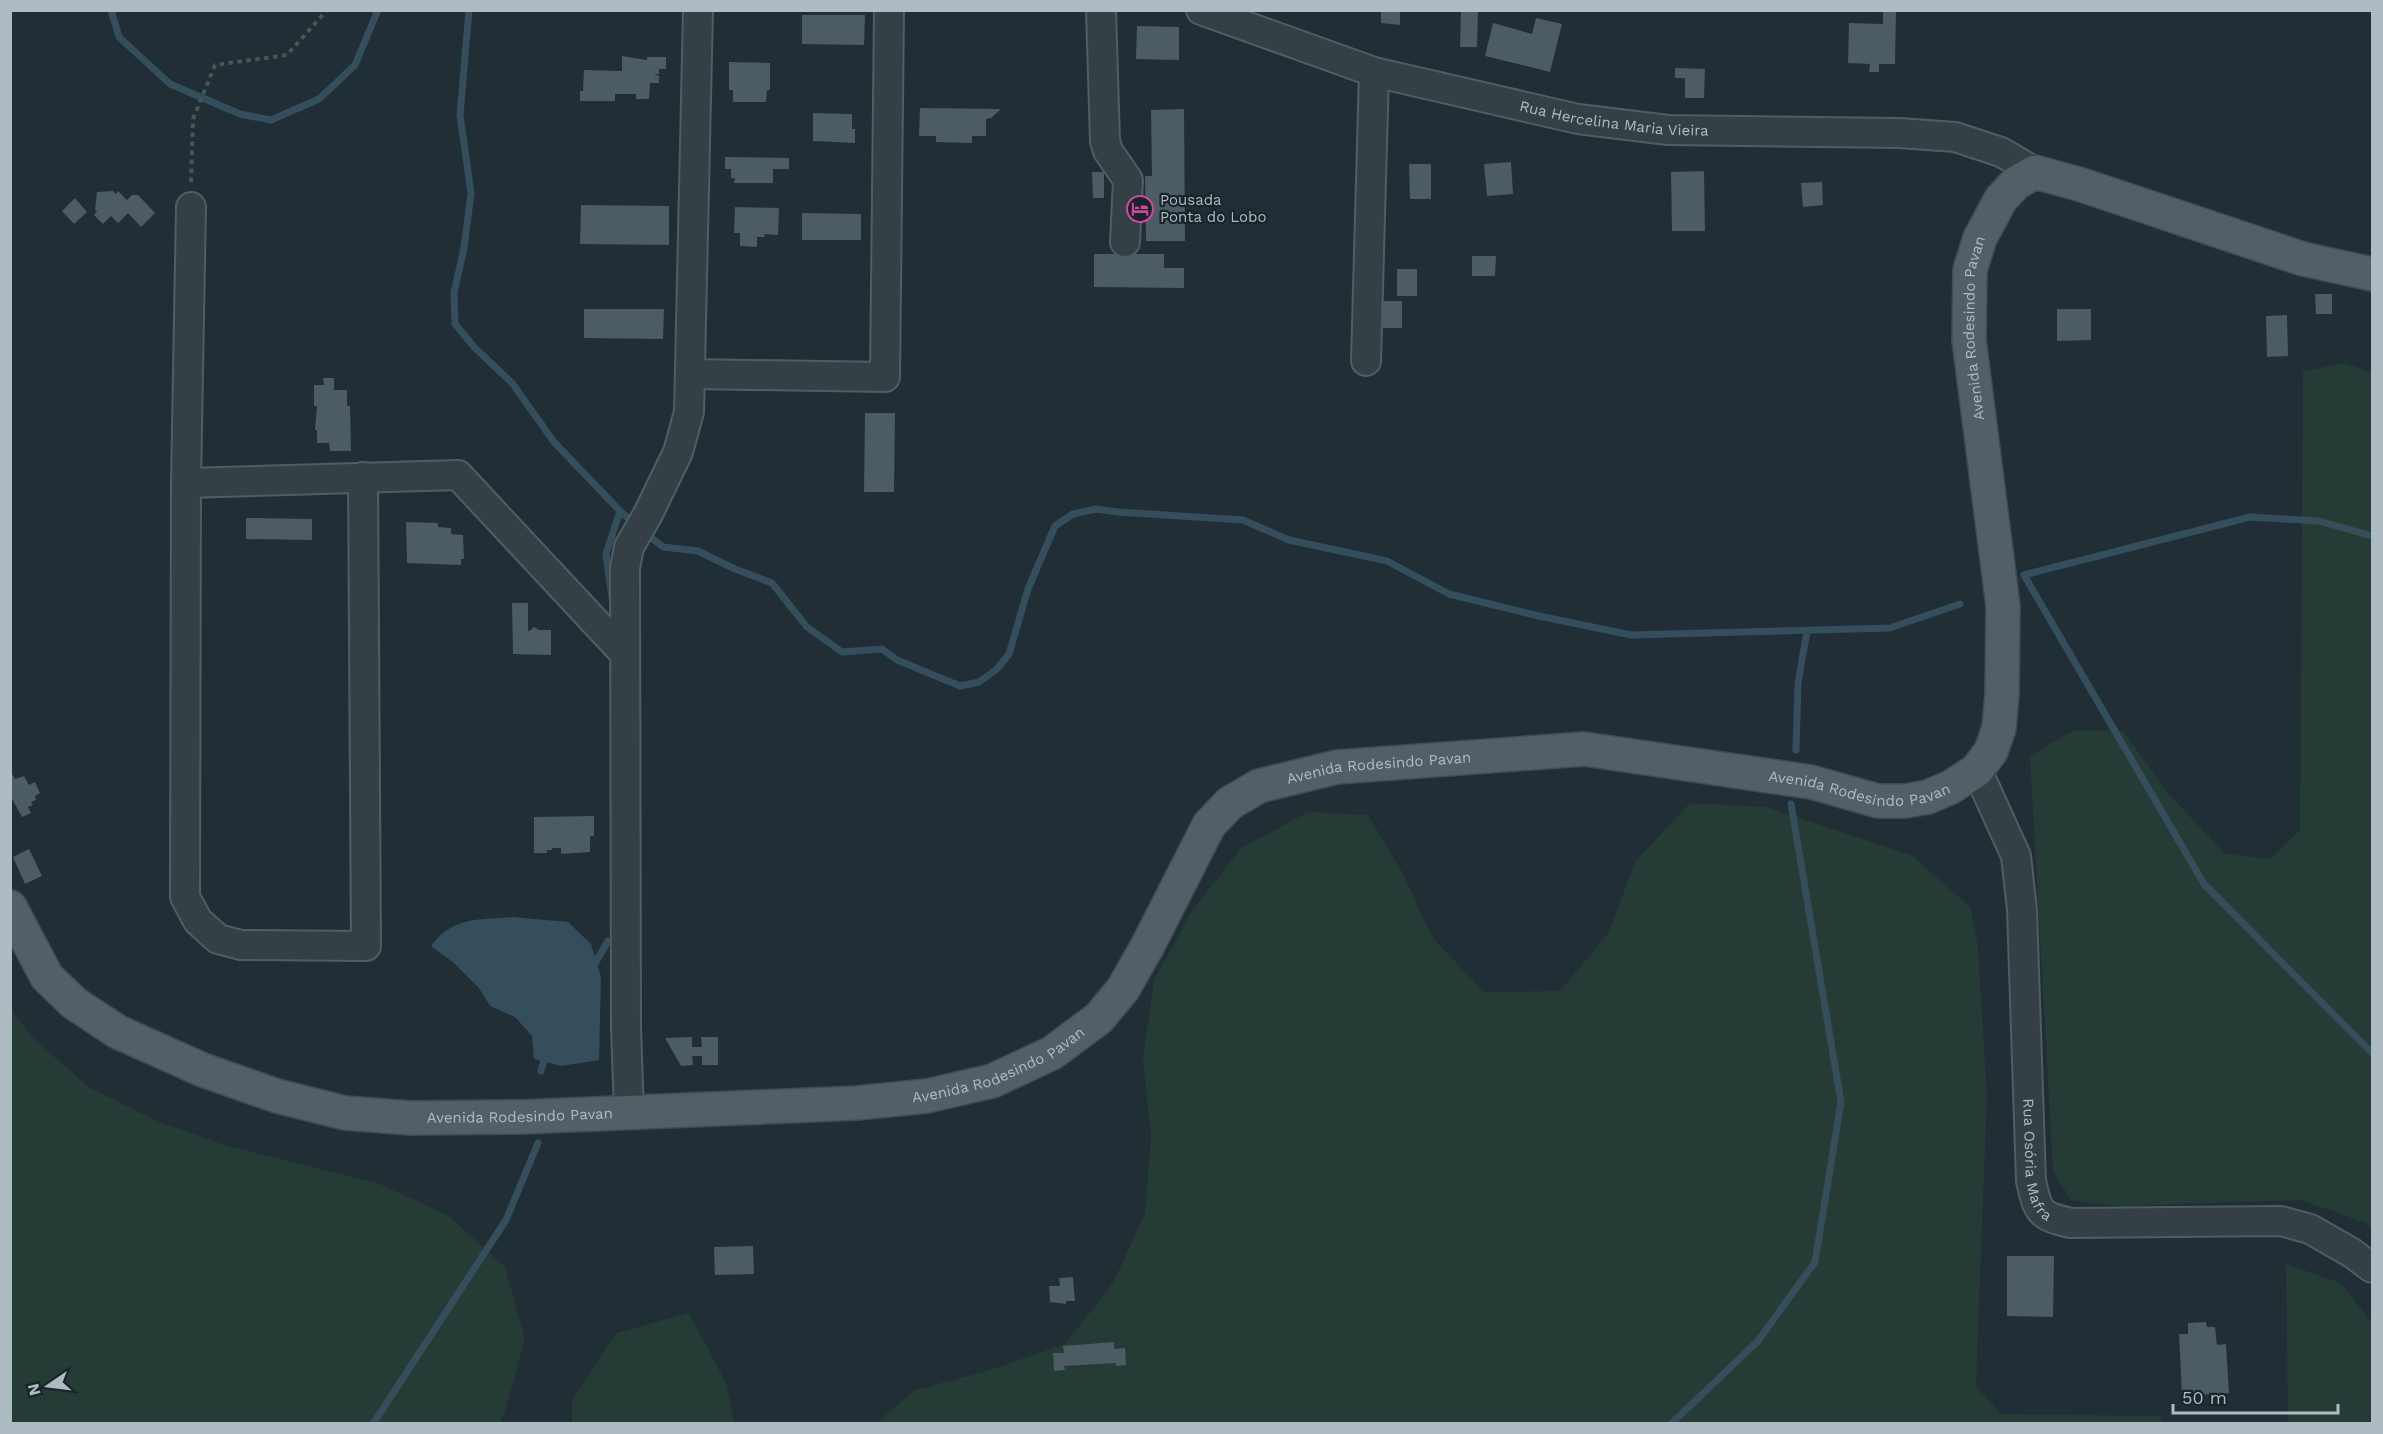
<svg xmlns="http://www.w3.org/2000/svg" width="2383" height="1434" font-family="'Work Sans',sans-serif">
  <rect width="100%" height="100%" fill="#212e35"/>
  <path fill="#253b36" d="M2342,363L2372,372V1230L2366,1223L2301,1200L2117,1206L2071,1200L2053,1171L2030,756L2073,731H2123L2169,794L2225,854L2270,859L2300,830L2303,372Z
    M1690,803L1767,807L1913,856L1971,908L1978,948L1987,1094L1976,1386L2001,1414L2161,1416V1424H875L915,1390L987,1371L1065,1344L1113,1283L1145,1214L1151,1136L1143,1059L1154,980L1192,911L1240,849L1308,812L1368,815L1401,870L1433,938L1484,992L1560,991L1609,932L1636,860Z
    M10,1008L33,1038L90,1088L157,1121L227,1146L378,1183L449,1216L505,1267L525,1339L505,1411L499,1423H11Z
    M2286,1264L2341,1283L2372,1323V1423H2288Z
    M689,1313L726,1383L735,1423H572V1400L616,1333Z"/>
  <path fill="#354e5c" d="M513,917L568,922L591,944L601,977L599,1060L561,1066L534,1059L532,1036L515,1017L490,1006L479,988L454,963L431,946C453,916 479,920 513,917Z"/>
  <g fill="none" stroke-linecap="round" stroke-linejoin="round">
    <path stroke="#354e5c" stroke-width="7" d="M111,10L119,37L170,84L240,114L271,120L319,99L355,65L378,10
      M469,10L460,115L471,193L464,248L454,293L455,324L475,348L512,383L554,442L620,511L636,525
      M644,532L663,547L698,551L735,569L772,583L807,627L842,652L882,649L897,660L960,686L979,682L997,669L1009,654L1028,589L1055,526L1073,514L1096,509L1118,512L1243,520L1289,540L1387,561L1449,594L1539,616L1631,635L1890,628L1960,604
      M2372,536L2319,521L2250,517L2024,575L2204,884L2372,1053
      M612,598L606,554L620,511
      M1796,750L1798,683L1807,631
      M593,967L608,941
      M541,1071L546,1053
      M373,1424L506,1220L538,1143
      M1671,1424L1758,1341L1815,1262L1841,1102L1791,804"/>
  </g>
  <path fill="#4c5b64" d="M1381,10H1400V25L1381,23Z
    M1461,10H1478L1477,47H1460Z
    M1883,10H1896L1895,64H1879V72H1869L1870,64L1848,63L1849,23L1883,24Z
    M802,15H865L864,45L802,44Z
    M1536,18L1562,24L1550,72L1485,56L1493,23L1532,34Z
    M1137,26L1179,27V60L1136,59Z
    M622,56L647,60V57H666V69H659V74H654L659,76V83H650L649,99H636V94H615V101H580V91H583L584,70L622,71Z
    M729,62L770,63V90H767L766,102H733V90H729Z
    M1675,68L1705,69L1704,98H1685V78H1675Z
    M920,108L1001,109L991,118L986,119V136H972V143L936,142V136H919Z
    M1184,109L1185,241H1146L1145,176H1152L1151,110Z
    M813,113L852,114V129H855V143L813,141Z
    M725,157L789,158V169H773V183H734L735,178H731V169H725Z
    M1511,162L1513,194L1487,196L1484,164Z
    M1409,164H1431V199H1410Z
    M1704,171L1705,231H1672L1671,172Z
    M1092,172H1104V198H1093Z
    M1822,182L1823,205L1803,207L1801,183Z
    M113,191L116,194L118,191L127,200L132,195H138L155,213L141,227L128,213L118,223L111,216L103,224L94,215L97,211L95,209L97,192Z
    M75,198L87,212L74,224L62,211Z
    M581,205L669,206V245L580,244Z
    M735,207L779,208L778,235L764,234L765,237H757V247L740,246V233H734Z
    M802,213L861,214V240H802Z
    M1094,254H1164V268H1184V288L1094,287Z
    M1472,256H1496L1495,276H1472Z
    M1397,269H1417V296H1397Z
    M2315,294H2332V314H2316Z
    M1382,301H1402V328H1382Z
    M584,309H664L663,339L584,338Z
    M2057,309H2091V340L2057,341Z
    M2287,315L2288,356L2267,357L2266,316Z
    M323,378H334V390H347V406H350L351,451H330L329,443H317V430H315L317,406H314V385H324Z
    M865,413H895L894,492H864Z
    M246,518L312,519V540L246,539Z
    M406,522L438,523V527L451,528V534L463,535L464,559H461V565L407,563Z
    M512,603H528V631L531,630L534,627L539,630H551V655L513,654Z
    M12,774L15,779L24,776L29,785L35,782L40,793L35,796L36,800L31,802L33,805L28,807L31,813L22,817L10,795V775Z
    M594,816V836H590V852L561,854V848H552V850H547V853H534V817Z
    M29,849L42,876L25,884L13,857Z
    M692,1037V1047H702L701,1037H718V1065H702V1056H692L693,1065L681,1066L665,1038Z
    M753,1246L754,1274L715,1275L714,1247Z
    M2007,1256H2054L2053,1317L2007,1316Z
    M1073,1277L1075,1301H1066V1304L1050,1302L1049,1286H1060L1059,1278Z
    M2206,1322L2207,1327H2215L2217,1345L2226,1344L2229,1393L2182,1396L2179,1334H2188V1323Z
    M1114,1342V1349L1125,1348L1126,1365L1116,1366V1363L1064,1366L1065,1370L1054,1371L1053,1353H1064L1063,1346Z"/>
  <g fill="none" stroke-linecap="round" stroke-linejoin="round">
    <defs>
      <g id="minor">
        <path d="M1101,10L1105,141L1108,151L1128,180L1125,242"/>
        <path id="s1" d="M1201,10L1374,72L1578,119L1668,130L1899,133L1955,137L2001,152L2035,172"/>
        <path d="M191,207L186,483L185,897L198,921L218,939L241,945L366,946L363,477"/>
        <path d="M1366,361L1374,72"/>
        <path d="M690,374L885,377L889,10"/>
        <path d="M186,483L458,475L625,654"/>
        <path id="s2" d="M1977,770L2016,856L2022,910L2031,1181C2038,1212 2039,1216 2071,1223L2281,1221L2310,1229L2352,1253L2372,1268"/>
        <path d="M629,1113L626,1029L625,568L629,547L648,514L678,452L689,412L698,10"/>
      </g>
      <g id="major">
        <path id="s3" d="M10,907L47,977L74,1003L118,1032L203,1070L277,1096L345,1113L411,1118L521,1117L857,1103L927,1096L992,1081L1052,1053L1099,1018L1123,989L1147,947L1209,825L1230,803L1259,786L1337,767L1584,749L1811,782L1878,801H1905L1928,797L1951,787L1977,770L1991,751L1999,728L2002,694L2003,606L1969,340L1970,270L1980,238L2001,199L2016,183L2035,172L2082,185L2303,259L2372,274"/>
      </g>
    </defs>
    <use href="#minor" stroke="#515d64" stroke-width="32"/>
    <use href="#major" stroke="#404b53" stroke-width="36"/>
    <path stroke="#445856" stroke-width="4" stroke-dasharray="4.5 4.5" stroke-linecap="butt" d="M191,182L193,119L215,65L287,55L327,10"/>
    <use href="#minor" stroke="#344046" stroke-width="28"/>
    <use href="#major" stroke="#525f66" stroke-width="33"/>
  </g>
  <defs>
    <symbol id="hotel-ring" viewBox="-11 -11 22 22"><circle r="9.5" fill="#19242b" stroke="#d1479c" stroke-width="1.5"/><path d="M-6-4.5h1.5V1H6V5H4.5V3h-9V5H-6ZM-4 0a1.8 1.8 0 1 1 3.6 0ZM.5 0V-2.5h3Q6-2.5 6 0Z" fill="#d1479c"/></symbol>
  </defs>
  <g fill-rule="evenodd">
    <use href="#hotel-ring" x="1125" y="194" width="30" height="30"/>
  </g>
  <g text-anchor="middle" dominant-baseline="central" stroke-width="4.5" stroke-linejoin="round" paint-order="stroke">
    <g font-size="15" fill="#aebbc3" stroke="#19242b">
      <text stroke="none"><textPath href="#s1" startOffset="429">Rua Hercelina Maria Vieira</textPath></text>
      <text stroke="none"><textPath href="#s3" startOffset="2656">Avenida Rodesindo Pavan</textPath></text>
      <text stroke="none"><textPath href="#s3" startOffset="1594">Avenida Rodesindo Pavan</textPath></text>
      <text stroke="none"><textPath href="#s3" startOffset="2080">Avenida Rodesindo Pavan</textPath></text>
      <text stroke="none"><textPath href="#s3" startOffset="1072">Avenida Rodesindo Pavan</textPath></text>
      <text stroke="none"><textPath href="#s3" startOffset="586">Avenida Rodesindo Pavan</textPath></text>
      <text stroke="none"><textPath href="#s2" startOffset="400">Rua Osória Mafra</textPath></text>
    </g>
    <g font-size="15" fill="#aebbc3" stroke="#19242b" text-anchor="start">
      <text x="1160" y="200">Pousada<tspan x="1160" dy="17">Ponta do Lobo</tspan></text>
    </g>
  </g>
  <rect width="2383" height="1434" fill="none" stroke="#aebbc3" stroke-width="24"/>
  <g transform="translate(48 1386) rotate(256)" stroke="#19242b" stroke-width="4.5" paint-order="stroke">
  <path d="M0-4.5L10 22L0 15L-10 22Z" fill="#aebbc3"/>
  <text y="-9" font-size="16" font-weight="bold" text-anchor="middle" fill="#aebbc3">N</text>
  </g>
  <path d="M2173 1404v9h165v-9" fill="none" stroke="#aebbc3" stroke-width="3"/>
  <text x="2182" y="1404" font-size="18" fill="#aebbc3" stroke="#19242b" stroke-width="4.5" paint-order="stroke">50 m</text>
</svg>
